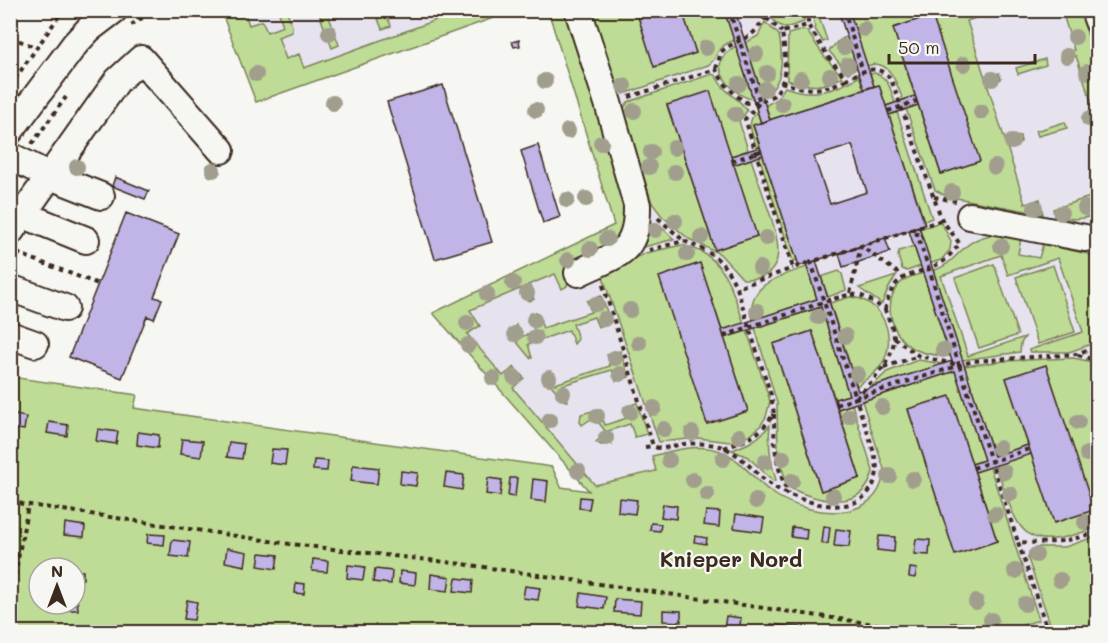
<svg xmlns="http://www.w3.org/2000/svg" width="1108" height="643" font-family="Mali,sans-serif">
  <rect width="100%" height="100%" fill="#f6f6f2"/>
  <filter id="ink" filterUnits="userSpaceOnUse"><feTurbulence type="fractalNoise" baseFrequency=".0167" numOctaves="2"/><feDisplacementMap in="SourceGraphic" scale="12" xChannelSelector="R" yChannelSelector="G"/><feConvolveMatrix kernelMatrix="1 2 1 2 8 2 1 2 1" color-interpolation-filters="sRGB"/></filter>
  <g filter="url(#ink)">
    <path fill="#e6e2ee" d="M221,11H513L256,102Z
      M548,11H1097V632H975L590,491L433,313L614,225Z"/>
    <path fill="#bedc95" stroke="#7c835a" stroke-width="1.5" fill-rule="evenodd" d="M548,10L569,11L629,202L630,231L568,277L567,286L562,289L555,274L528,285L534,299L529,301L522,288L470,310L480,326L467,334L503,376L514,367L524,378L513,388L542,422L552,414L556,419L546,427L595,485L656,471L652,456C676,450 701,442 725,453C743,461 756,483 774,494C808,517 881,526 884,469L862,401L955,371L984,460L972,464L950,396L908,410L955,554L997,541L975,472L990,467L1039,620L1022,625L1025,632H11V377L137,395L134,408L552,467L561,487L589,491L433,313L614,225ZM39,568H75V604H39Z
      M716,10L725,12L734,40C711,50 721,57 708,65L624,94L618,91L589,11H636L655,67L696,53L682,11Z
      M963,10L965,15L980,11L981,16L967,21L985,78L999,73L1001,79L987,84L1005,140L1020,136L1021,142L1007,147L1025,204L1040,199L1043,214L946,196L935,190L906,109L918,105L941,174L979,161L932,15L893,28L915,96L903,100C897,85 890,57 867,66L849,11Z
      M221,11H244L249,25L262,21L267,32L283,26L279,13L287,11L292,26V32L278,37L286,59L299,54L304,68L461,11H513L256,102Z
      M318,11H327L339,45L332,48Z
      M375,11H385L391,26L382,29Z
      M769,11H805L804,22L785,28C778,25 770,19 769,11Z
      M812,11H838L819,17L827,40L823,42L815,29Z
      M1062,11H1080L1097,65V122L1096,119L1083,123L1082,117L1095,113L1076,56L1063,60L1061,54L1074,50Z
      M765,22L779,35C783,56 784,85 763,97L745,43L758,36Z
      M803,30L807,31L824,56L843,77C818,89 813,87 787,80L788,34Z
      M847,36L857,68L848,73L829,51L837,42Z
      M736,46L753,99C738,98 714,75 722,59C725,52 731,49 736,46Z
      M1045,59L1046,65L1018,74L1016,68Z
      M875,73C889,78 891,90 895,103L886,106L879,85L874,86L870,74Z
      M712,74L716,76C724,94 742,99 747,111L739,121L748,150L731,156L667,105L715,250L757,236L733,165L751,159C756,174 761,188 766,203C777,233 794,281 743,279L720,254L689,239L662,216L652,203L622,110L628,102Z
      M860,76L864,89L770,120L766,105L776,100L785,87C813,98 835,91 860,76Z
      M757,111L761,123L753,126L760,147L757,148C752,133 745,123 757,111Z
      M897,112L932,218L924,221L889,115Z
      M1065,122L1067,128L1038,136L1036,131Z
      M763,155L797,260L793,261L759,156Z
      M1090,197L1097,214C1082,220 1070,220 1054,216L1053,209Z
      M657,223L674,239L644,247L651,224Z
      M937,223L942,224L951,241L950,250L941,260L931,263L919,229Z
      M993,235L1021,238L1018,254L1039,258L1043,244L1097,256V342L1069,352H1030L1029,350L1083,332L1058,258L1008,275L1001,255L941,276L968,356L1025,337L1021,343L1020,352L962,360L933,271C960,262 960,239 993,235Z
      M682,245C725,254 730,286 744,323L722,330L700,264L707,424L748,411L724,338L747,331L770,401L766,417L760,426L752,434L730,442L698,438L659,442L603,277L605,271L646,253Z
      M914,246L921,266L907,271L902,269L898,256L899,251Z
      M994,264L1018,335L979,348L955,278Z
      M1053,265L1075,332L1038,344L1016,277Z
      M807,267L817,299L753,320C744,284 781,276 807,267Z
      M839,271L842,274L846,290L828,297L821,277Z
      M923,273L950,356C938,356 925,354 914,349C890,337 879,295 906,279C911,276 918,275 923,273Z
      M896,276L888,289L882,304L859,288Z
      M601,296L611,322L598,327L594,317L573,324L578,339L574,344L569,330L528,344L532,358H530L512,336L511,331L516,325L520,337L535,332L529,314L536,312L543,328L591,312L587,301Z
      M850,297C883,299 898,338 882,364C876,374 866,379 857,386L830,303Z
      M821,307L849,395L835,399L812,331L773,344L821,491L860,478L838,409L852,404L873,471C864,514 816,501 788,487L778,456L777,403L755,328Z
      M620,351L629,377L616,381L612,370L563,385L568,401H565L545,378V374L550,371L555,384L610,366L607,355Z
      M1073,358L1088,361L1097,365V527C1020,557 1018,531 996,465L1031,454L1054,522L1093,509L1046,365L1006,378L1028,445L994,456L964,366L1005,361Z
      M918,360L943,364L871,387L887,372Z
      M637,403L647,434L635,437L630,424L608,431L612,444L601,445L596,442L607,433L594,417L582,425L580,422L581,414L596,410L600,411L605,425L627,418L624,407Z
      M770,425C768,444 770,461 776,480L773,481L748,457L732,450C749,444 759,439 770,425Z
      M1097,536V632H1053L1028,559L1029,552L1039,547H1065Z"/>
    <path fill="#c1b4e6" stroke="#3b2a1e" stroke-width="1.5" fill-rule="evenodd" d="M636,10H682L696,53L654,67Z
      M724,10H735L770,120L761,123Z
      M849,10L874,86L864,89L838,10Z
      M932,15L980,161L941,174L893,28Z
      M519,40L520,46L514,47L512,42Z
      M443,85L492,242L435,259L387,102Z
      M879,85L925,225L799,266L753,125ZM852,145L867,192L830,204L814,157Z
      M710,91L757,236L715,250L667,105Z
      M915,96L918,105L889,115L886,106Z
      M538,145L560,217L543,223L521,151Z
      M760,147L763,155L733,165L731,156Z
      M115,177L149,191L145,199L112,186Z
      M126,213L179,234L154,297L162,299L154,319L147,316L122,378L69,357Z
      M919,227L994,456L1028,445L1031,454L975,472L972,464L984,460L955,371L838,409L835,399L849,395L821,307L724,338L722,330L817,299L806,264L816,261L858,391L952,361L909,231Z
      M885,238L890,252L843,267L839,254Z
      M700,263L748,411L707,424L659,277Z
      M812,331L860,478L821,491L773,344Z
      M1046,365L1094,510L1054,523L1006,378Z
      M950,396L997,541L955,555L908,409Z
      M10,414L26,417L24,430L10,428Z
      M49,422L68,425L67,436L47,433Z
      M98,429L118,432L116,444L96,441Z
      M138,432L159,435L158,448L137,445Z
      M182,439L203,441L201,457L180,454Z
      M229,442L244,444L242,459L227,457Z
      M272,449L287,450L285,465L270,463Z
      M314,460L328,461L327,471L313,470Z
      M353,465L379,468L377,484L351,481Z
      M401,471L418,473L416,486L400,484Z
      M446,473L464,475L462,490L444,487Z
      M488,478L502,480L500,496L486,494Z
      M510,478H517L515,497L508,496Z
      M533,479L548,481L546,502L531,500Z
      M580,497L591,498L589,509L579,508Z
      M619,498L637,500L635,514L618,512Z
      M663,504L677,506L676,519L661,517Z
      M706,511L720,512L719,527L704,525Z
      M736,514L764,518L762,532L734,528Z
      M65,523L85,526L84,537L64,535Z
      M651,523L661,524L660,531L650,530Z
      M824,526L830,527L828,544L822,543Z
      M792,527L807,529L806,539L791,537Z
      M836,529L851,531L849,547L834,546Z
      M148,534L165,535L164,545L147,543Z
      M695,536L707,538L706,544L694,542Z
      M879,536L895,537L894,552L877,550Z
      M916,539L930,540L929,555L914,554Z
      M172,540L190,542L188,558L170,556Z
      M227,548L247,552L245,566L225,562Z
      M260,553L278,555L276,569L258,566Z
      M313,559L328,561L327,572L312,571Z
      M348,565L365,567L363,580L347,578Z
      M910,568L917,569L915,578L909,577Z
      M375,569L392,571L391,584L373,582Z
      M75,571H83V579L75,580Z
      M400,571L416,573L415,585L399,583Z
      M431,574L450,577L448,591L430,589Z
      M456,578L473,580L472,593L454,591Z
      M296,583L305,584L304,594L295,593Z
      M525,586L540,588L538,600L523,598Z
      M581,593L606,597L604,609L579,606Z
      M75,598H77L78,610H69L68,604H75Z
      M615,599L641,601L640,614L614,612Z
      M187,600L197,602L194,620L184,619Z
      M663,610L681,611V622L663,621Z
      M726,616L741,618L739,632L724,630Z
      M951,623H962V632H951Z
      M771,624L779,625V632H770Z
      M779,625L800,627V632H779Z"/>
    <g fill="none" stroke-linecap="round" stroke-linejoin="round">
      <defs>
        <path id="minor" d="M1094,10L1098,21
          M10,131L75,44L89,29L114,10
          M10,156L50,176L101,196
          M24,215L86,240
          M970,216L1085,238
          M10,232L117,81L141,59L221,150
          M578,273C616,254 638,255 637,205L608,103L578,10
          M10,288L65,308
          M10,335L35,344"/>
      </defs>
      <use href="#minor" stroke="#3b2a1e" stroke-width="30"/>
      <path stroke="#3b2a1e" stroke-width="4" stroke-dasharray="4.5 4.5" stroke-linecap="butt" d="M729,10L760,102L745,119L793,268L811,262
        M767,10L765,17L782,32
        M808,10V25
        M844,10L863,72
        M131,25L155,10
        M10,40L20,41L38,48
        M1094,42L1098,53
        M716,69L721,52C740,36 751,43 765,17L754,10
        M781,82C808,91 822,92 847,79
        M10,86L59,16L67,10
        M629,97L716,69C723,84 733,94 747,103C755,102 764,102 771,97C790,85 785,51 782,32L808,25L829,58L847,79C865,70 876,63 891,79L942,220L960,244L944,261L929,269L915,229
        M888,111L917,101
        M32,144L66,97
        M732,161L761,151
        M934,197L956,201
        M658,218L684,241
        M649,250L684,241C716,255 721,257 737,288
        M17,253L98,284
        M603,285L653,446C662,451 674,445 684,444C696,443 713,443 725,448C745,457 757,477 776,488C801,502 854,520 872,487C875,482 877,475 877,469C875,448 862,420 856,398L973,361L1077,354L1098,345
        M850,293L861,246L902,276
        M885,310C892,280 901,276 929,269L959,365
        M724,336L749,327L737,288L793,268
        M894,338L919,356L959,365L1018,542
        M1078,355L1098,361
        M884,367L919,356
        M836,405L856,398
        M774,414C774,447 775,463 788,494
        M645,447L653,446
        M724,448C751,439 757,437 774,414L771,395L749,327L824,302L856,398C870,383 894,361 894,338C894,329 888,318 885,310C857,290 855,292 824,302L811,262L942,220
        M973,468L1029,449
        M10,502L290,544L463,564L887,626V632
        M10,602L28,505
        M10,612L14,632
        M1048,632L1018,542C1047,544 1071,542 1098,531"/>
      <use href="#minor" stroke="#f6f6f2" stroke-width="26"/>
    </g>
    <g fill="#a19e8e">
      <circle cx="864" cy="29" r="8"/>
      <circle cx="329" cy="33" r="8"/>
      <circle cx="1075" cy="37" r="8"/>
      <circle cx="844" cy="47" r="8"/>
      <circle cx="706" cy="48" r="8"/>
      <circle cx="756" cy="54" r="8"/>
      <circle cx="1067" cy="56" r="8"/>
      <circle cx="964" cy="64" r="8"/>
      <circle cx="848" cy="65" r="8"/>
      <circle cx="1087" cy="72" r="8"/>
      <circle cx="767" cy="73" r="8"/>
      <circle cx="256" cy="74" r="8"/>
      <circle cx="830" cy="76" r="8"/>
      <circle cx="801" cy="79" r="8"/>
      <circle cx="992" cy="79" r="8"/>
      <circle cx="545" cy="81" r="8"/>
      <circle cx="739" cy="84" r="8"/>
      <circle cx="624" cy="86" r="8"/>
      <circle cx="765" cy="89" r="8"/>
      <circle cx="333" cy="103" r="8"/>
      <circle cx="782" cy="104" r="8"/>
      <circle cx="536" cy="110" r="8"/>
      <circle cx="634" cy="111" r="8"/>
      <circle cx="981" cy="112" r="8"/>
      <circle cx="735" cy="114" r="8"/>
      <circle cx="1089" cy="119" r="8"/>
      <circle cx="568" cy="131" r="8"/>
      <circle cx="1012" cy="142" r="8"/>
      <circle cx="601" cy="143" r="8"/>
      <circle cx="674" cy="148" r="8"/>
      <circle cx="651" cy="152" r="8"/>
      <circle cx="77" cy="167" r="8"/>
      <circle cx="649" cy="167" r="8"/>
      <circle cx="995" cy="167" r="8"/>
      <circle cx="213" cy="170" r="8"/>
      <circle cx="675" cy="172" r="8"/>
      <circle cx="952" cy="192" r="8"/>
      <circle cx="586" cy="199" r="8"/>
      <circle cx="567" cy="200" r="8"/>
      <circle cx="1035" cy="208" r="8"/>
      <circle cx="1085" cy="208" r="8"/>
      <circle cx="1061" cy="213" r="8"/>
      <circle cx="675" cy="221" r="8"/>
      <circle cx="655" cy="230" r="8"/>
      <circle cx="701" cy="237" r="8"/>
      <circle cx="766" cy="238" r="8"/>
      <circle cx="607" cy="239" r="8"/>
      <circle cx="1001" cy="246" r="8"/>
      <circle cx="590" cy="249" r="8"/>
      <circle cx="687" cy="254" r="8"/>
      <circle cx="568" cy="260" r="8"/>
      <circle cx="760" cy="268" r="8"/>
      <circle cx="513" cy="283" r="8"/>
      <circle cx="527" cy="293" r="8"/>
      <circle cx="487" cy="294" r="8"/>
      <circle cx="596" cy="304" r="8"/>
      <circle cx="630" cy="310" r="8"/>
      <circle cx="757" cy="311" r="8"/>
      <circle cx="818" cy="317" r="8"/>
      <circle cx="604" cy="319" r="8"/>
      <circle cx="534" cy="320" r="8"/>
      <circle cx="467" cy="323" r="8"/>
      <circle cx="515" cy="334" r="8"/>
      <circle cx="845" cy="336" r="8"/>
      <circle cx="535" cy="337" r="8"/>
      <circle cx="639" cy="343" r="8"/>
      <circle cx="468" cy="345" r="8"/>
      <circle cx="943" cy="350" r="8"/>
      <circle cx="615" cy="358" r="8"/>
      <circle cx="620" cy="374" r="8"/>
      <circle cx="857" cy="374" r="8"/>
      <circle cx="514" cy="377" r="8"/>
      <circle cx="493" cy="378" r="8"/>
      <circle cx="549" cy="378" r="8"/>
      <circle cx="563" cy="393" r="8"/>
      <circle cx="882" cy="407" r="8"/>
      <circle cx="654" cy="408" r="8"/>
      <circle cx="630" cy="412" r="8"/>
      <circle cx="597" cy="416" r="8"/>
      <circle cx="849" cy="416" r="8"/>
      <circle cx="550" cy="420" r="8"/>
      <circle cx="1078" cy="422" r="8"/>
      <circle cx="664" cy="429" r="8"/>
      <circle cx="692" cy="433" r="8"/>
      <circle cx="739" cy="436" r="8"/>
      <circle cx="606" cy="438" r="8"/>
      <circle cx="999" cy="448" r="8"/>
      <circle cx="1087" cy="454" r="8"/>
      <circle cx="783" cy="458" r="8"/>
      <circle cx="723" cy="459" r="8"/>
      <circle cx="669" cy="460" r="8"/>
      <circle cx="765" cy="462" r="8"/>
      <circle cx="578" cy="471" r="8"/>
      <circle cx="1004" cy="472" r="8"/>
      <circle cx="889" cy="476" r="8"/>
      <circle cx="913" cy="479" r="8"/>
      <circle cx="693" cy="480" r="8"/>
      <circle cx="792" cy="481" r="8"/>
      <circle cx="707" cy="494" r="8"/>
      <circle cx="1010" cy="494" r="8"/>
      <circle cx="833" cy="496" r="8"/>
      <circle cx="756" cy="501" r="8"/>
      <circle cx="995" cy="514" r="8"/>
      <circle cx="1085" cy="522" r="8"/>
      <circle cx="1036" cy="555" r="8"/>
      <circle cx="1015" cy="571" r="8"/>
      <circle cx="1060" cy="580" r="8"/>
      <circle cx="976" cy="602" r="8"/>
      <circle cx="1025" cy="604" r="8"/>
      <circle cx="991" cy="620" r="8"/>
    </g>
  </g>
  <g text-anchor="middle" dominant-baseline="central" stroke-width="4.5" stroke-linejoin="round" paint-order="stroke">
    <g font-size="21" font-weight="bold" fill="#3b2a1e" stroke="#f6f6f2">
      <text x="731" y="558">Knieper Nord</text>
    </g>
  </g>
  <rect width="1108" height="643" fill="none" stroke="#f6f6f2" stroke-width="36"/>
  <rect x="18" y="18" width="1072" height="607" fill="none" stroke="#3b2a1e" stroke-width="2" filter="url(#ink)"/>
  <g transform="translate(57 586)"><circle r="28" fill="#f6f6f2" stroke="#aba49d" stroke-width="1.5"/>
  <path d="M0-4.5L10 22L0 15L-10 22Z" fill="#3b2a1e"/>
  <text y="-9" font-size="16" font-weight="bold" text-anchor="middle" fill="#3b2a1e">N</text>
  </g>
  <path d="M889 54v9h146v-9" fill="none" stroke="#3b2a1e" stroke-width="3"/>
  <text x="898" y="54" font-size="18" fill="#3b2a1e" stroke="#f6f6f2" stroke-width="4.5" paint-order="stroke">50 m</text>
</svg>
